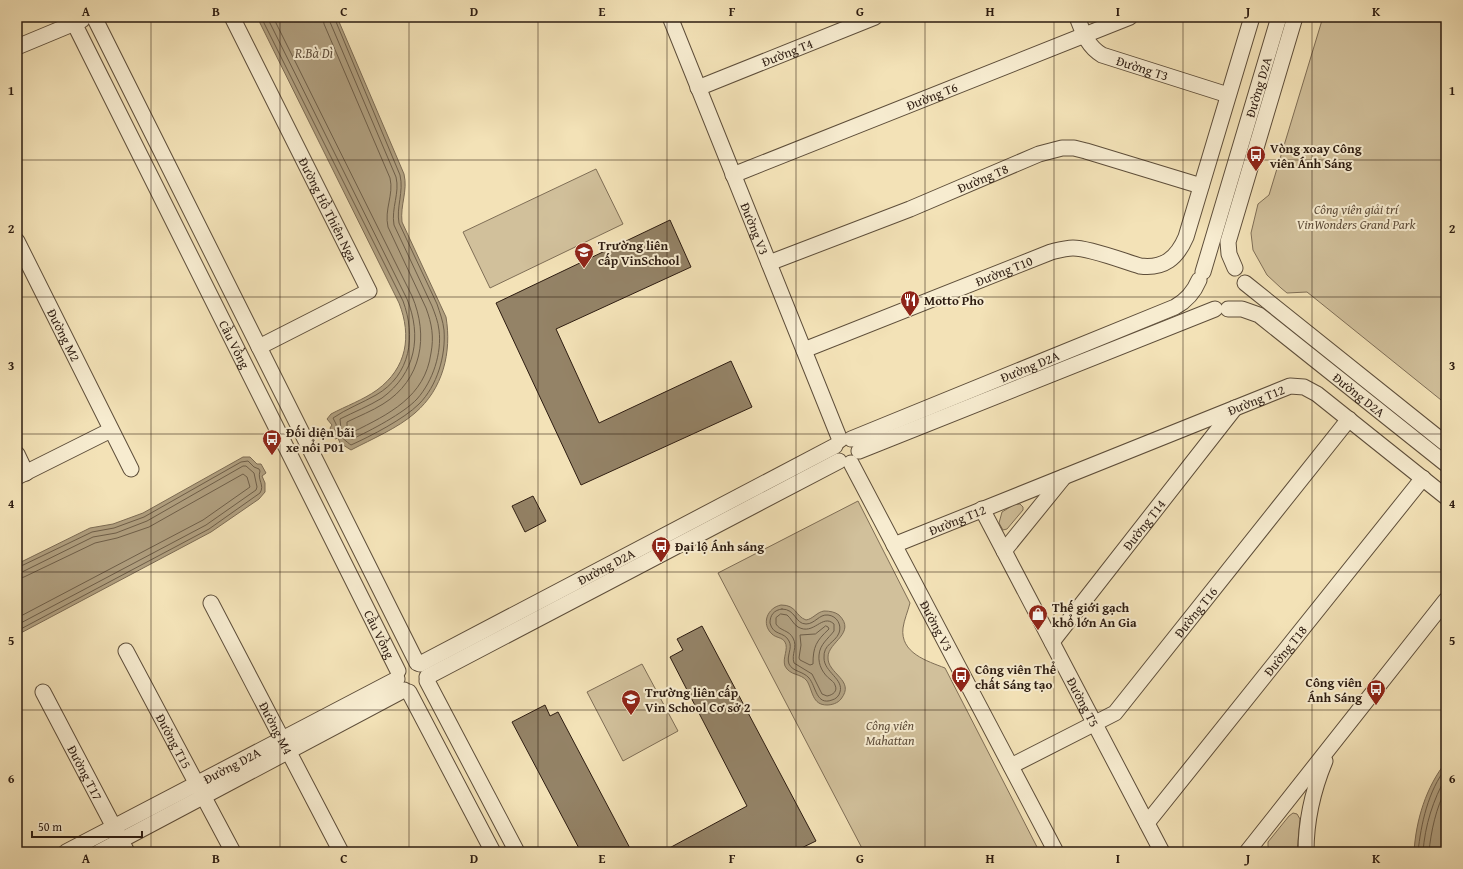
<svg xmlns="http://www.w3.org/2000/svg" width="1463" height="869" font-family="'Gentium Book Plus',serif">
  <rect width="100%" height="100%" fill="#f3e2b7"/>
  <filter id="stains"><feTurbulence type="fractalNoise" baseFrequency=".005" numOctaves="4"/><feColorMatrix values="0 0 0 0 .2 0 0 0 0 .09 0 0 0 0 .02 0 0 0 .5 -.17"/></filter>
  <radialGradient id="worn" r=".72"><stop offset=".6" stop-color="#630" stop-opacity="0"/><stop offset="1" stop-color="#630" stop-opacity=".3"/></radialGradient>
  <path fill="#d1c09b" stroke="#7f6e56" d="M1323,17H1446V404L1307,292L1287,293L1281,288L1267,275L1253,250L1251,233L1258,204L1269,195Z
    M596,169L623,224L490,288L463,232Z
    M858,501L910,603C908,611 904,620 903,628C900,653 927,661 945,668L1037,847L1027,852H864L718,573Z
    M1015,504H1020L1023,507V510L1007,529L1003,530L999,523L1002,512Z
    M642,664L678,731L623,761L587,692Z
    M1293,813L1297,814L1300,819L1297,852H1270L1268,846V842L1289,816Z"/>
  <path fill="#b09f7f" stroke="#7c6b53" d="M257,17H337L404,174C408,191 400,205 402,222L446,317C452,352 443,389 415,413C398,428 372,439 351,450L340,443L338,438L335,439L330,428L332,425L327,419L331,414C346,406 363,400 377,390C407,368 412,336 399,303Z
    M243,457H250L257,464H261L266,473L262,476L265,483V492L259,499L211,532L17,635V564L90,528L113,524L143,513Z
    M781,605C797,605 795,616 806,620C813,619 817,612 824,611C830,611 835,612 839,615C857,633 828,642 828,657C827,674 856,680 841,699C838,703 832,705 827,705C812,705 813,691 807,681C801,673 790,676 785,666C782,658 789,649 785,642C782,637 776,638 772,634C761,624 767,608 781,605Z
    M1446,762V852H1414C1416,820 1426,787 1446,762Z"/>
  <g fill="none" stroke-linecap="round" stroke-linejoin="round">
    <path stroke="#6e5e48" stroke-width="1" d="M261,17L403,301C416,336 411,375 376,395C362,403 346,409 333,418C334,420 335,422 336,424C337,428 334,426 335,430C336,433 348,443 351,445C371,436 404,419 419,404C437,386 446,356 444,330C443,321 440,313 437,304L399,223C396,207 404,192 400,175L334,17
      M267,17L407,299C422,336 416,373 382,398C369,406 354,412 340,419L341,429C345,432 347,437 352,439C370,431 404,413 417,399C433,381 442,353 439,330C438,321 435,314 432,306L394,225C391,208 400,193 396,177L330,22L329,17
      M273,17L412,296C429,336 422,380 383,404C372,411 359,416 347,422V426L353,432C389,414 425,397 431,353C434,337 432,324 426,308L388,227C384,209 394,195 390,178L324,24L323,17
      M17,568L92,532L114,528L144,517L241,462L248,461L254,467L259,469L260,471C257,480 265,485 260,493L209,529L17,631
      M17,573L22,572L93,537L116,533L147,521L243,466H246L254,473L257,487L256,490L206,525L17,625
      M17,579L24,577L95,543L117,538L149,527L243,474L247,477L250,487L203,520L17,618
      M782,609C796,609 795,624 806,624C815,624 819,614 828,615C837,616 842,625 839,633C835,643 823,644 824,658C824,672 844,679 840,692C839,696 836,699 832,700C816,706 816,686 809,678C803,671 793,672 789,664C786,656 793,648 789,641C784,631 773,636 770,623C770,615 774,610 782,609Z
      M781,614L787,615C791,618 793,624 798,627C814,636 822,613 834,624V631C828,639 820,644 819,655C818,665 823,674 831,680C833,682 834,682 835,685C838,691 833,695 827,696L822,694L812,674L794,663C791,654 798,647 793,638C789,630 780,631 776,624V618Z
      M826,626L828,627L829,629C816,641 813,647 813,664L810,665L800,660L799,658L801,645L800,635L815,634Z
      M1418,852C1421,824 1428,791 1446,768
      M1423,852C1425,825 1433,800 1446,777
      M1429,852C1431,831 1436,808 1446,789"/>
  </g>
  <path fill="#948367" stroke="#2d1c11" d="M670,220L691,267L556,329L599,423L731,361L752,407L581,485L496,303Z
    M533,496L546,521L525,532L512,506Z
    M702,626L816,841L793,852H662L747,806L670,657L683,650L677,639Z
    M545,705L550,716L558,712L632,852H581L512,722Z"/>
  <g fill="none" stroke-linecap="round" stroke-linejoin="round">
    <defs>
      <g id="minor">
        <path id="s1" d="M71,17L398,671"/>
        <path d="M94,17L417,663"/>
        <path id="s2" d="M232,17L369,291L259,347"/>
        <path id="s3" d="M670,17L840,440"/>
        <path id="s4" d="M1077,17C1083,32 1087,46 1102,55L1228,95"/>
        <path d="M17,47L82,20"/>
        <path id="s5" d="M698,88L875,17"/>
        <path id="s6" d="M733,175L1130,17"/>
        <path id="s7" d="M17,241L131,469"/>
        <path id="s8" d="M769,263L910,209L1039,154L1062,148H1074L1086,151L1201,186"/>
        <path d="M1235,268L1229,254L1228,242L1295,17"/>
        <path id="s9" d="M1203,272L1279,17"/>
        <path d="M1245,283L1446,444"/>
        <path id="s10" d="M1228,309H1242L1259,315L1446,464"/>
        <path id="s11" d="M804,350L1051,252C1059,250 1066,248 1073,248C1090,248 1123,261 1140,266C1164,269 1177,258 1186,237L1252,17"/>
        <path id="s12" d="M851,439L1175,307C1186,301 1194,292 1199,280"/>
        <path d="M859,451L1215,309"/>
        <path d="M17,454L26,473"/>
        <path id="s13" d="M851,463L1056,852"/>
        <path d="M17,477L111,430"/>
        <path id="s14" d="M982,509L1162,852"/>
        <path id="s15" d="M894,545L1290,386L1304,387L1317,394L1446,497"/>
        <path d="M1004,551L1064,477"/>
        <path id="s16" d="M211,603L341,852"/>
        <path id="s17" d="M1052,642L1235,408"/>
        <path id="s18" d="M126,651L233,852"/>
        <path id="s19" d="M420,664L835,446"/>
        <path d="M427,677L839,461"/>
        <path d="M427,681L517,852"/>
        <path id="s20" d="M43,692L127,852"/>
        <path d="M409,692L493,852"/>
        <path id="s21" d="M1011,766L1115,713L1349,419"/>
        <path id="s22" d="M1147,823L1423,478"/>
        <path id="s23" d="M66,852L397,679"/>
        <path d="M99,852L404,690"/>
        <path d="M1247,852L1446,600"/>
        <path d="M1306,852C1306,821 1313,790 1325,761"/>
      </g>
    </defs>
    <use href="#minor" stroke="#5e4e3a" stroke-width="17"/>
    <use href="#minor" stroke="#f7ecd0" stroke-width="15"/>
  </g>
  <path fill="none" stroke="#2d1c11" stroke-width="1" stroke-opacity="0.55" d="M151,17V852M280,17V852M409,17V852M538,17V852M667,17V852M796,17V852M925,17V852M1054,17V852M1183,17V852M1312,17V852M17,160H1446M17,297H1446M17,434H1446M17,572H1446M17,710H1446"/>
  <defs>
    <symbol id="bus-pin" viewBox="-11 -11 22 30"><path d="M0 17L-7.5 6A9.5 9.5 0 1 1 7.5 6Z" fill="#8f2418" stroke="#f7ecd0"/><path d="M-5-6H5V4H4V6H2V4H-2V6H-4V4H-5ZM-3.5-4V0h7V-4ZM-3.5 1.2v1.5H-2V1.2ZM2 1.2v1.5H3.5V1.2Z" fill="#fff"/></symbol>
    <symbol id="school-pin" viewBox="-11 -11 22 30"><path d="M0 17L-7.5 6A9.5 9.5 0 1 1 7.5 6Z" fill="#8f2418" stroke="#f7ecd0"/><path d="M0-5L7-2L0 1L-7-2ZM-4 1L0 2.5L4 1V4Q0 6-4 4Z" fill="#fff"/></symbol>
    <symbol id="restaurant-pin" viewBox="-11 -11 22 30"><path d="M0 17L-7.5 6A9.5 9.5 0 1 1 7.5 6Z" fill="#8f2418" stroke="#f7ecd0"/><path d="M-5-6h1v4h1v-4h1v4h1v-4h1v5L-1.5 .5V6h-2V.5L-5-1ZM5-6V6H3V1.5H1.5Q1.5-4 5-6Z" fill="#fff"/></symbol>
    <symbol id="shop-pin" viewBox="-11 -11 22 30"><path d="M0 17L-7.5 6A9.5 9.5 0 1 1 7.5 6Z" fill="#8f2418" stroke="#f7ecd0"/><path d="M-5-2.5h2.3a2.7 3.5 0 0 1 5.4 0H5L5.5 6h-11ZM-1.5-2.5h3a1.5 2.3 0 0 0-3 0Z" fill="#fff"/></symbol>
  </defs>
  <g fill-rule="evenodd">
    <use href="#bus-pin" x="1245" y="144" width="22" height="30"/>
    <use href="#school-pin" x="573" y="241" width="22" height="30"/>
    <use href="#restaurant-pin" x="899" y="289" width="22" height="30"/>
    <use href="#bus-pin" x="261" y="428" width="22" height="30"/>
    <use href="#bus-pin" x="650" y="535" width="22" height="30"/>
    <use href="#shop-pin" x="1027" y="603" width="22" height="30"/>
    <use href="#bus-pin" x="950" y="665" width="22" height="30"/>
    <use href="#bus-pin" x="1365" y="678" width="22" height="30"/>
    <use href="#school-pin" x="620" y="688" width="22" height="30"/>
  </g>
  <g text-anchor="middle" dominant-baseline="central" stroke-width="4" stroke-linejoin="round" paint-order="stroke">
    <g font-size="13" fill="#2d1c11" stroke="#f7ecd0">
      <text stroke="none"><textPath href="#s5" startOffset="96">Đường T4</textPath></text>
      <text stroke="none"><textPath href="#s4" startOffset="89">Đường T3</textPath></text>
      <text stroke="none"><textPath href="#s9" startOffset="193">Đường D2A</textPath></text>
      <text stroke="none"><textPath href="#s6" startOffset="214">Đường T6</textPath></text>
      <text stroke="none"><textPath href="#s8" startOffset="230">Đường T8</textPath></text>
      <text stroke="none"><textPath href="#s2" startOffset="215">Đường Hồ Thiên Nga</textPath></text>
      <text stroke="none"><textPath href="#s3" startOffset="228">Đường V3</textPath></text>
      <text stroke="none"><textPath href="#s11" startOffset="215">Đường T10</textPath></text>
      <text stroke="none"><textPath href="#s7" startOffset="105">Đường M2</textPath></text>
      <text stroke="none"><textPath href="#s1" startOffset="366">Cầu Vồng</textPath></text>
      <text stroke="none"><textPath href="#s12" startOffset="193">Đường D2A</textPath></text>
      <text stroke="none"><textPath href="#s10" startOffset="160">Đường D2A</textPath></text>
      <text stroke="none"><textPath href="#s15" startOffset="390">Đường T12</textPath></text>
      <text stroke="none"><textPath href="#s15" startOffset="68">Đường T12</textPath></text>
      <text stroke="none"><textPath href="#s17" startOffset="149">Đường T14</textPath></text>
      <text stroke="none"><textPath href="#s19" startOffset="210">Đường D2A</textPath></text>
      <text stroke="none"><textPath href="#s21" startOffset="246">Đường T16</textPath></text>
      <text stroke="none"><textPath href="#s13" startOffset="184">Đường V3</textPath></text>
      <text stroke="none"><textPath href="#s1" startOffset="690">Cầu Vồng</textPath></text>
      <text stroke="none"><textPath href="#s22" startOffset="221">Đường T18</textPath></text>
      <text stroke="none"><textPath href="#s14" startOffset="218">Đường T5</textPath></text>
      <text stroke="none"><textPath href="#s16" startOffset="141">Đường M4</textPath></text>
      <text stroke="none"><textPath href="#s18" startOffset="102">Đường T15</textPath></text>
      <text stroke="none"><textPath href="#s23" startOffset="187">Đường D2A</textPath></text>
      <text stroke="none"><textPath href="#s20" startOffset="91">Đường T17</textPath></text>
    </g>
    <g font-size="13" font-weight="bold" fill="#2d1c11" stroke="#f7ecd0" text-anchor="start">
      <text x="1270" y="148">Vòng xoay Công<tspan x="1270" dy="15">viên Ánh Sáng</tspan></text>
      <text x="598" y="245">Trường liên<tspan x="598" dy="15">cấp VinSchool</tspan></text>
      <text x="924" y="300">Motto Pho</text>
      <text x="286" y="432">Đối diện bãi<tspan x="286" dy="15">xe nổi P01</tspan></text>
      <text x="675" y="546">Đại lộ Ánh sáng</text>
      <text x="1052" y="607">Thế giới gạch<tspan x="1052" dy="15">khổ lớn An Gia</tspan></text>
      <text x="975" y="669">Công viên Thể<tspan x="975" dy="15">chất Sáng tạo</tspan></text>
      <text x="1362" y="682" text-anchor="end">Công viên<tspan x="1362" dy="15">Ánh Sáng</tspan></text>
      <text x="645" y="692">Trường liên cấp<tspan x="645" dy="15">Vin School Cơ sở 2</tspan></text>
    </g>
    <g font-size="13" font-style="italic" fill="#5e4d3a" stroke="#f7ecd0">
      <text x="1356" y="209">Công viên giải trí<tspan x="1356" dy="15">VinWonders Grand Park</tspan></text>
      <text x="890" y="725">Công viên<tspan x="890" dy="15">Mahattan</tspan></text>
    </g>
    <g font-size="14" font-style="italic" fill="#61503d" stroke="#f7ecd0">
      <text x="314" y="53">R.Bà Dì</text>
    </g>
  </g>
  <rect width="1463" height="869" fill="none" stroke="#f3e2b7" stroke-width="44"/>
  <path d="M32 831v6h110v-6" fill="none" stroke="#2d1c11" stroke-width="2"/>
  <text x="38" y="831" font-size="12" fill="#2d1c11" stroke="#f7ecd0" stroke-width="3" paint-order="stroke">50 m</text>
  <rect x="22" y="22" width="1419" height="825" fill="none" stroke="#2d1c11" stroke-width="1.5"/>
  <g font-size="13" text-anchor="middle" font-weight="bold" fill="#2d1c11">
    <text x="86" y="16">A</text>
    <text x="216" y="16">B</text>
    <text x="344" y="16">C</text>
    <text x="474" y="16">D</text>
    <text x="602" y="16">E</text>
    <text x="732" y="16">F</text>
    <text x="860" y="16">G</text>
    <text x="990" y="16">H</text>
    <text x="1118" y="16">I</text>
    <text x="1248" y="16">J</text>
    <text x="1376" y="16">K</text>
    <text x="11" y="95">1</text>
    <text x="1452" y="95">1</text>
    <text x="11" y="233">2</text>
    <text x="1452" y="233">2</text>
    <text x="11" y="370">3</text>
    <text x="1452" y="370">3</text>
    <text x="11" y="508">4</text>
    <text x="1452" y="508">4</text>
    <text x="11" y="645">5</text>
    <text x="1452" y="645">5</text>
    <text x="11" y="783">6</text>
    <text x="1452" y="783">6</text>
    <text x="86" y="863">A</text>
    <text x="216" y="863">B</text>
    <text x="344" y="863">C</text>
    <text x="474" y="863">D</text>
    <text x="602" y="863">E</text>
    <text x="732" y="863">F</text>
    <text x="860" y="863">G</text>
    <text x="990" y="863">H</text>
    <text x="1118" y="863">I</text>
    <text x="1248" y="863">J</text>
    <text x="1376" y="863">K</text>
  </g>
  <rect width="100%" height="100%" filter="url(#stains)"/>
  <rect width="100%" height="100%" fill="url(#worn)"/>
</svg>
